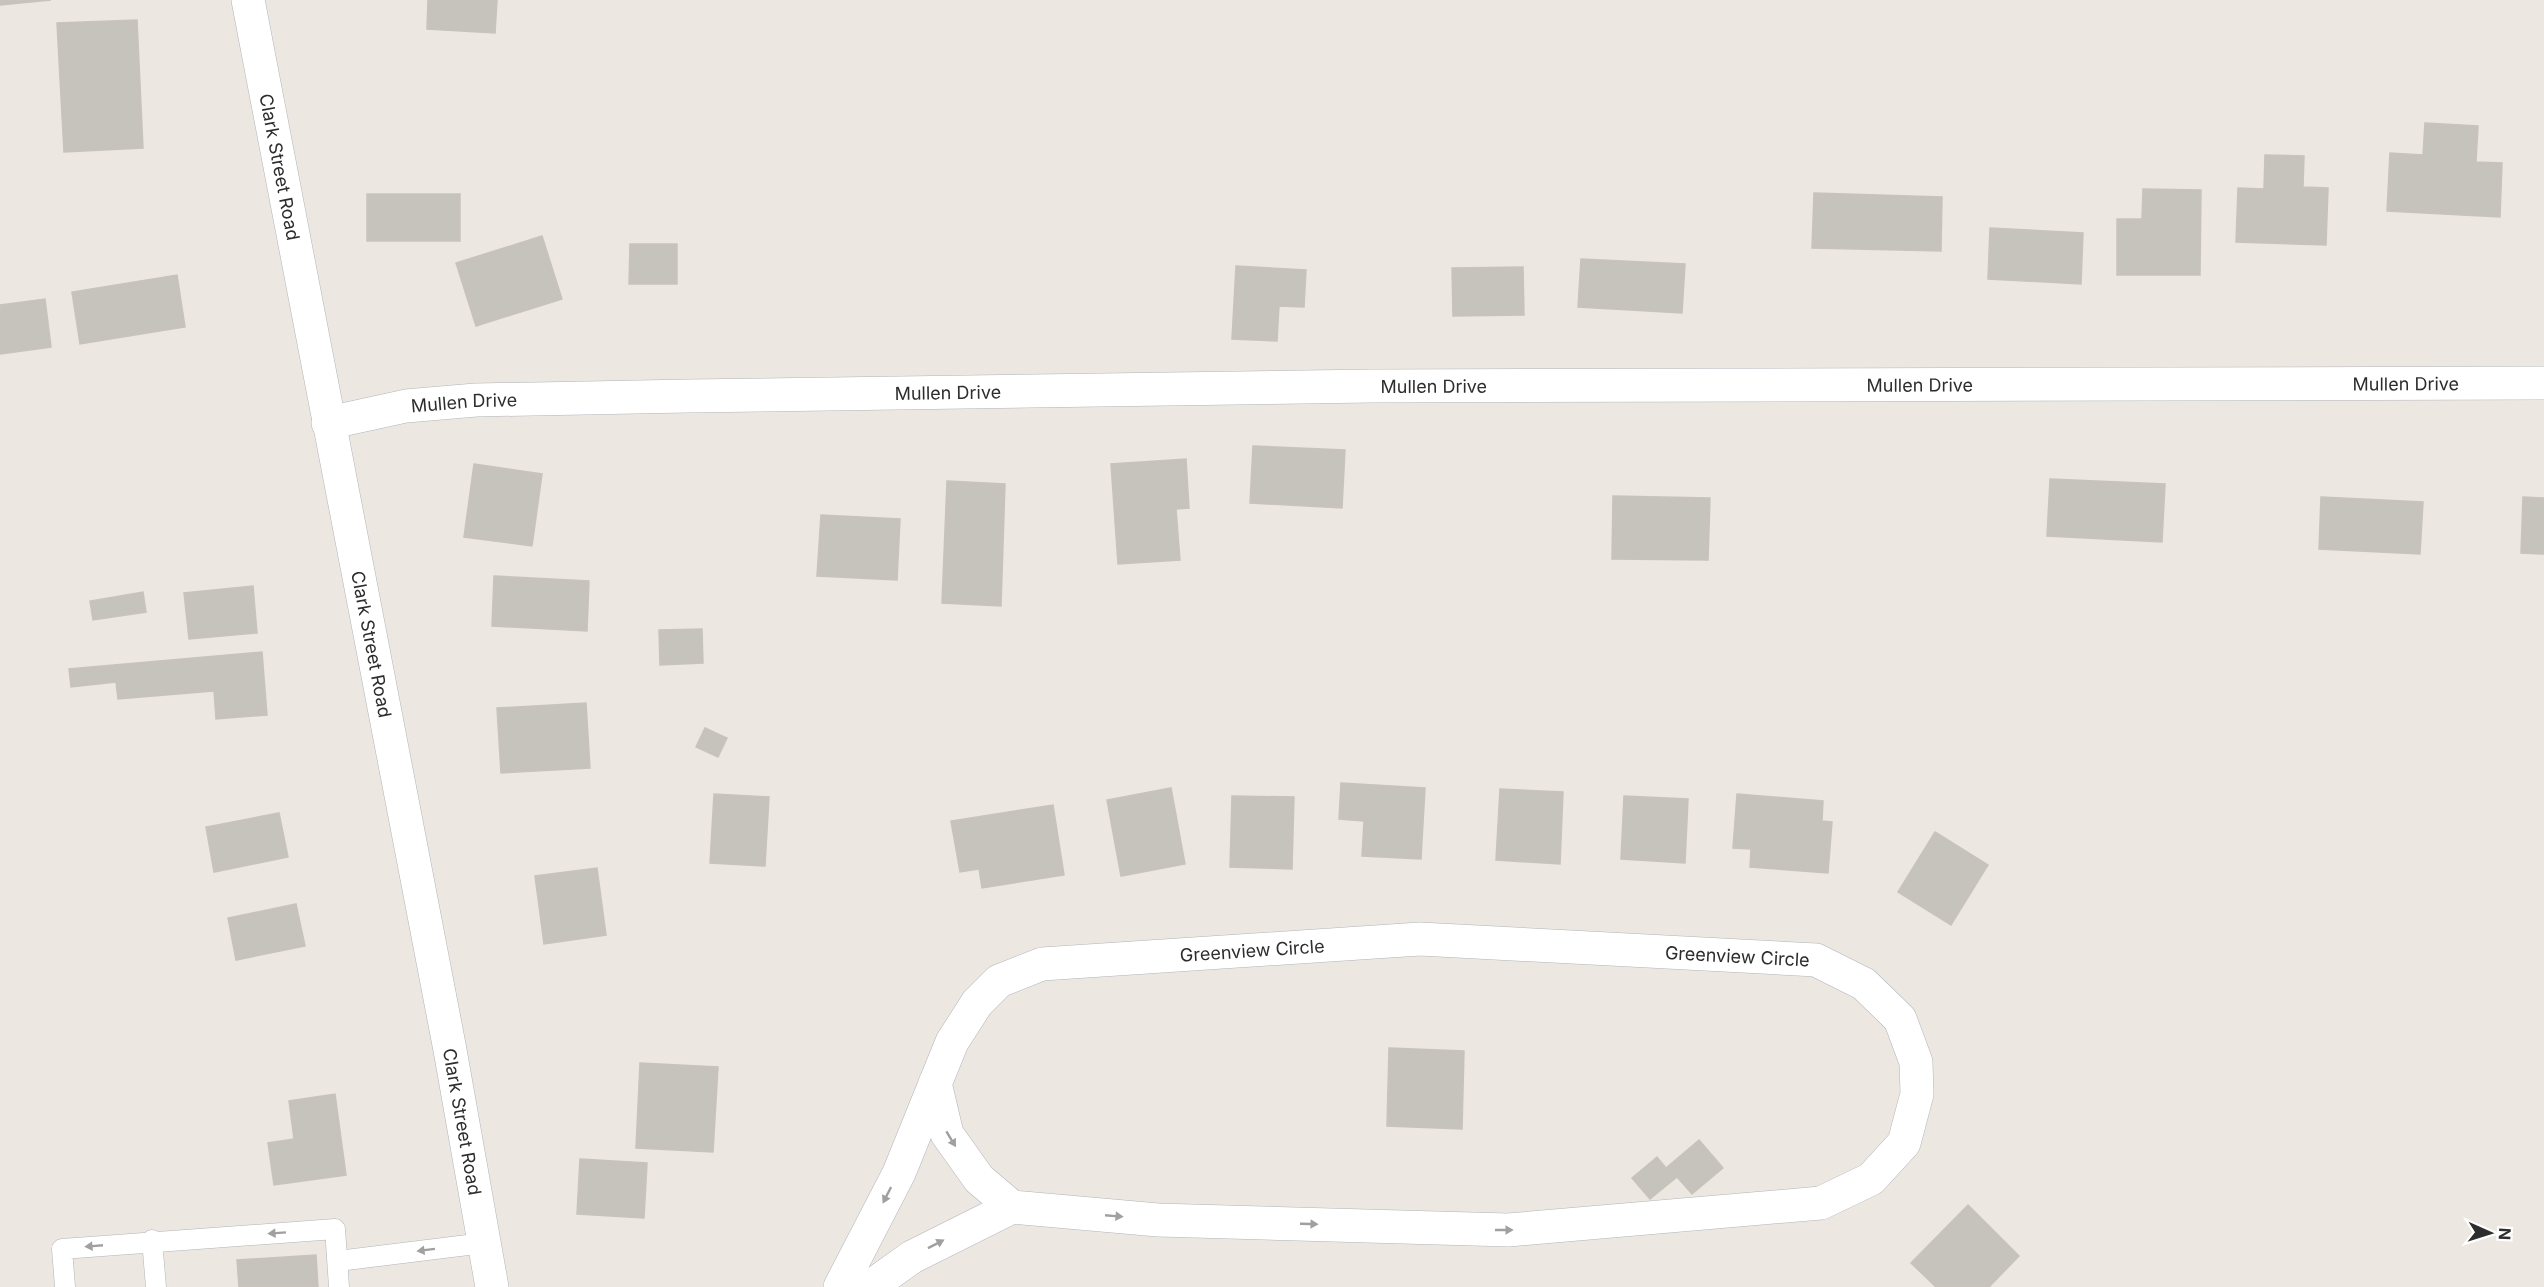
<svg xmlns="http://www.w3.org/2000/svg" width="2544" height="1287" font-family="Inter,sans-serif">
  <rect width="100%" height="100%" fill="#ede7e1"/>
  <path fill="#c6c2bc" stroke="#c9c3ba" stroke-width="1.5" d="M0,0H51L0,5Z
    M428,0H497L495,33L427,29Z
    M137,20L143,148L64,152L57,23Z
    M2425,123L2478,126L2476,162L2502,163L2500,217L2387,211L2390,153L2423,155Z
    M2265,155L2304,156L2303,187L2328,188L2326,245L2236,242L2238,188L2264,189Z
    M2143,189L2201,190L2200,275H2117V219H2142Z
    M1814,193L1942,197L1941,251L1812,248Z
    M367,194H460V241H367Z
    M1990,228L2083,233L2081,284L1988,279Z
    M542,236L562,299L476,326L456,263Z
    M630,244H677V284H629Z
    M1581,259L1685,264L1682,313L1578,307Z
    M1236,266L1306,270L1304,307L1279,306L1277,341L1232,339Z
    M1523,267L1524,315L1453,316L1452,268Z
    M177,275L185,327L80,344L72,292Z
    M45,299L51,347L0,354V305Z
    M1253,446L1345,450L1342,508L1250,503Z
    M1186,459L1189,508L1176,509L1180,560L1118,564L1111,464Z
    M474,464L542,474L532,546L464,537Z
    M2050,479L2165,484L2162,542L2047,536Z
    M947,481L1005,484L1001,606L942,603Z
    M1613,496L1710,498L1708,560L1612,559Z
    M2321,497L2423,502L2420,554L2319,549Z
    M2523,497L2544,498V554L2521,553Z
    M821,515L900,519L897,580L817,576Z
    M494,576L589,581L587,631L492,626Z
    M253,586L257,633L189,639L184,593Z
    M143,592L146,612L93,620L90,601Z
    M702,629L703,663L660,665L659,630Z
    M262,652L267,715L216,719L214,691L118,699L116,682L71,687L69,669Z
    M586,703L590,768L501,773L497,708Z
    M705,728L727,738L718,757L696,747Z
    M1341,783L1425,788L1421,859L1362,856L1364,821L1339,819Z
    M1171,788L1185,864L1121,876L1107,800Z
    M1500,789L1563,792L1560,864L1496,860Z
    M714,794L769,797L765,866L710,863Z
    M1737,794L1823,801L1822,821L1832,822L1828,873L1750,867L1751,849L1733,848Z
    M1232,796L1294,797L1292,869L1230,867Z
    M1624,796L1688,799L1685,863L1621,859Z
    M1053,805L1064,875L982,888L979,869L960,872L951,821Z
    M279,813L288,857L214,872L206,827Z
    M1935,832L1988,865L1951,925L1898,892Z
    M597,868L606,935L544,944L535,876Z
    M296,904L305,946L236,960L228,918Z
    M1389,1048L1464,1051L1462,1129L1387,1126Z
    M640,1063L718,1067L713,1152L636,1148Z
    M335,1094L346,1175L274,1185L268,1143L294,1139L289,1101Z
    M1699,1140L1723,1168L1692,1194L1677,1177L1650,1199L1632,1178L1657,1157L1666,1168Z
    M580,1159L647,1163L644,1218L577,1214Z
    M1968,1205L2019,1256L1989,1287H1936L1911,1263Z
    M316,1255L318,1287H239L237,1260Z"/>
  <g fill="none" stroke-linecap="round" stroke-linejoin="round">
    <defs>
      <path id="service" d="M152,1240L156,1287
        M338,1261L484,1243
        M65,1287L62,1249L335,1229L339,1287"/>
      <g id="minor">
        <path id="s1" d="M328,423L406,406L476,400L689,396L1372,386L2544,383"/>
        <path id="s2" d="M840,1287L899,1173L952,1042L977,1003L999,981L1042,964L1420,939L1816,960L1864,984L1900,1019L1916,1062L1917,1094L1904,1143L1871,1179L1821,1203L1508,1230L1158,1220L1012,1207L979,1179L947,1134L935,1083"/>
        <path d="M870,1287L912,1257L1012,1207"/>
      </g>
      <g id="tertiary">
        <path id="s3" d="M248,0L450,1050L492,1287"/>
      </g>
    </defs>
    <use href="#service" stroke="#b1b4bc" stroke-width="21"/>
    <use href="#minor" stroke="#b1b4bc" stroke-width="34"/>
    <use href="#tertiary" stroke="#b1b4bc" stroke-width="34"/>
    <use href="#service" stroke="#fff" stroke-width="20"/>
    <use href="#minor" stroke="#fff" stroke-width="33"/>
    <use href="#tertiary" stroke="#fff" stroke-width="33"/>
  </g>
  <defs><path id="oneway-solid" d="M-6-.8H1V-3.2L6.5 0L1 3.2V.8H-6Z" transform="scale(1.5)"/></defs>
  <g fill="#a0a0a0">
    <use href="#oneway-solid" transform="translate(951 1139) rotate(59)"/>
    <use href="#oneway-solid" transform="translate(887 1195) rotate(117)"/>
    <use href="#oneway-solid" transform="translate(1114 1216) rotate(5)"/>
    <use href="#oneway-solid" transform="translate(1309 1224) rotate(2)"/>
    <use href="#oneway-solid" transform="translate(1504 1230)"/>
    <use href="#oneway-solid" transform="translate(277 1233) rotate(176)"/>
    <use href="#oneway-solid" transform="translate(936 1244) rotate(-27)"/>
    <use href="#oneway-solid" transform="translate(94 1246) rotate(175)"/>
    <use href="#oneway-solid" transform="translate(426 1250) rotate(173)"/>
  </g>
  <g text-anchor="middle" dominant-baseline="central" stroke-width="4.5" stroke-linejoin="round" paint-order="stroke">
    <g font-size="18" fill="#2d2d2d" stroke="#fff">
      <text stroke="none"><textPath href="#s3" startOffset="170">Clark Street Road</textPath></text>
      <text stroke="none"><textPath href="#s1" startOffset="2080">Mullen Drive</textPath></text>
      <text stroke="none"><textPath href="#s1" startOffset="1594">Mullen Drive</textPath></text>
      <text stroke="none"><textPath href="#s1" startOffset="1108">Mullen Drive</textPath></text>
      <text stroke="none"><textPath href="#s1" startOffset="622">Mullen Drive</textPath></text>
      <text stroke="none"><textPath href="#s1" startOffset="138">Mullen Drive</textPath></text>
      <text stroke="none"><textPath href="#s3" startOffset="656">Clark Street Road</textPath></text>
      <text stroke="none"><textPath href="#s2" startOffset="604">Greenview Circle</textPath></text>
      <text stroke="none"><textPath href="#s2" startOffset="1090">Greenview Circle</textPath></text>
      <text stroke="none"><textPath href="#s3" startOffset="1142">Clark Street Road</textPath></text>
    </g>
  </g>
  <g transform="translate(2490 1233) rotate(93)" stroke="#ffffff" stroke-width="4.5" paint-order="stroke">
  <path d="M0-4.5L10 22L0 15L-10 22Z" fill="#2d2d2d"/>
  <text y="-9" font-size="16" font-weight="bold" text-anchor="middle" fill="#2d2d2d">N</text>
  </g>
</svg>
